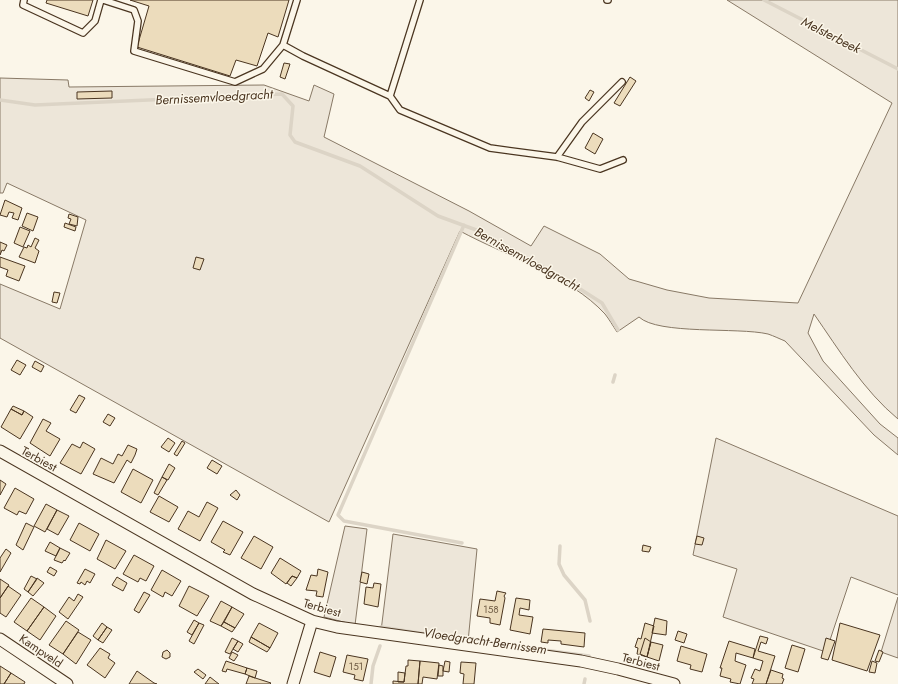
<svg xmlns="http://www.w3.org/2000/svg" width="898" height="684" font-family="Jost,sans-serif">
  <rect width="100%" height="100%" fill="#fbf6e9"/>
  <path fill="#ede6d9" stroke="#887966" d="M727,0H898V419C864,391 839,350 814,314L808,333L823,361L880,424L898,438V455L874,435L785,341C780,339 774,336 768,334C738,327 658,335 639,317L617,332C613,326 609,319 605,314C569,275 506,256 460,231L329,522L0,338V284L60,309L86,220L7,183L3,193H0V78L68,80L69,87L264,85L309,101L314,85L334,94L324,137L469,211L531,246L544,226L600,254L629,279L667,290L709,298L798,303L892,103Z
    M716,438L898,516V595L851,577L826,652L723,617L737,569L693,555Z
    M345,526L367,529L355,625L324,617Z
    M393,534L477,549L468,642L381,631Z
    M898,597V658L881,652Z"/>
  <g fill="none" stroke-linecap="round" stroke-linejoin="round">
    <path stroke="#dcd4c6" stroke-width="3.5" d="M764,0L898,69
      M0,100L35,105L282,94L293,106L290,135L295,142L360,166L438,216L479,231L566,280L602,303L618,330
      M613,382L615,375
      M462,543L344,521L338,515L464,225
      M560,546L559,564L564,575L585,600L590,621
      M381,627L438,636
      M460,639L589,656
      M371,684L373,666L380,646
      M584,684L585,679"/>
  </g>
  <path fill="#ecdcbc" stroke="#4a3520" d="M47,0H93L88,16L46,3Z
    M130,0H289L278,37L268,33L257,66L236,60L230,76L137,47L149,6Z
    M284,63L290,64L285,79L280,77Z
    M630,77L636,81L620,106L614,103Z
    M590,90L594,92L589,101L585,98Z
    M112,91V98L77,99V92Z
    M593,133L603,139L595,154L585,148Z
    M5,200L22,208L18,220L12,218L14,213L9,212L7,217L0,215Z
    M27,213L38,217L33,231L22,226Z
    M69,214L78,217L77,226L69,224L71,219L68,218Z
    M65,223L76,227L75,231L64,227Z
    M20,227L30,231L23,247L14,243Z
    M35,238L39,240L35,248L39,251L35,263L19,257L24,247L27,248L28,245L31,247Z
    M0,242L7,245L4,251L2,250L0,255Z
    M0,257L25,266L19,281L6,276L8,270L0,267Z
    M196,257L204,259L200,270L193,268Z
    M54,292L60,293L57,303L52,302Z
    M17,360L26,365L20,375L11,370Z
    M35,361L44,366L41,372L32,367Z
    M79,395L85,398L76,413L70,410Z
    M13,406L24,411L22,415L11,409Z
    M11,409L22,415L24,411L33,417L20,439L1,427Z
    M108,414L115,418L110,426L103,422Z
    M43,419L51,423L46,431L60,439L50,456L30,443Z
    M168,438L175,443L169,452L161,447Z
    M182,441L185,443L177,456L174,454Z
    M83,442L95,449L81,474L60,463L72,444L80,448Z
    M128,445L137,449L135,455L131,463L127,460L114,483L93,474L101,458L113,464L118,454L122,456Z
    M212,460L222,466L217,474L207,468Z
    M169,464L175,468L168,480L162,477Z
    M133,469L153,480L141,503L121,492Z
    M162,477L167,480L158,495L154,493Z
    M0,480L6,484L0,495Z
    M15,488L34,499L26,514L19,511L17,515L4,508Z
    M236,490L240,495L237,500L230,495Z
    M159,496L178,507L169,522L150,512Z
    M207,502L218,508L200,541L178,529L188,511L199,517Z
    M46,504L57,510L45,532L34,526Z
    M57,510L69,516L58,535L47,529Z
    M223,521L243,532L230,555L223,552L225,550L211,542Z
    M26,523L34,527L23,550L16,545Z
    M79,523L99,534L90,551L70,540Z
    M254,536L273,547L261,569L241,558Z
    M697,536L704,538L702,545L695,544Z
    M106,540L126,551L115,569L97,559Z
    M50,542L60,548L56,556L45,551Z
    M643,545L651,547L649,552L642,551Z
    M60,548L70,553L65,561L64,560L62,563L54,560Z
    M6,549L11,553L0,572V558Z
    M134,555L154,566L146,581L140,578L138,582L123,574Z
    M280,558L301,571L297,578L292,576L286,584L271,573Z
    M50,567L57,571L54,576L47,572Z
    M85,569L95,574L90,583L87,581L85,585L81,582L80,584L77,583Z
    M318,569L328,572L323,597L316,596L317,591L306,590L311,575L317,576Z
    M162,570L181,581L172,596L165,592L163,597L151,590Z
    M362,572L369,574L367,584L360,582Z
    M31,576L37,579L28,592L24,589Z
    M292,576L297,578L291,586L287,583Z
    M117,577L127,583L123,591L112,585Z
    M37,578L44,583L33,596L28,592Z
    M0,579L9,585L0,598Z
    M374,583L381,584L378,607L364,604L366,587L373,588Z
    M8,586L21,595L6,617L0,613V598Z
    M189,586L209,596L197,616L179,606Z
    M497,591L506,593L504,596L505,598L500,625L490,623V618L477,616L480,599L495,601Z
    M144,592L150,595L139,613L134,610Z
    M78,594L83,597L68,619L59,612L69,597L74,601Z
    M31,598L44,607L27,631L14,622Z
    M516,598L530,600L529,610L520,608L519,615L533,617L530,634L510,630Z
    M221,601L232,607L221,626L210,621Z
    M44,607L56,616L40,640L27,631Z
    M232,607L244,614L235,628L224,622Z
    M655,618L667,621L666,635L652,633Z
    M194,620L199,623L192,635L187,632Z
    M66,621L79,630L63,654L49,645Z
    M224,622L235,628L232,632L221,626Z
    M102,623L107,627L98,640L93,636Z
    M199,623L204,625L194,644L189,641Z
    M259,623L278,633L270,648L251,637Z
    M645,623L654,626L647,657L637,654L638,648L635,647L638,638L641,639Z
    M840,623L880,635L867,671L832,660Z
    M107,627L112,630L103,643L98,640Z
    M543,629L585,633L584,647L561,644V641L548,640V643L541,642Z
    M678,631L687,634L684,643L675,640Z
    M78,632L91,640L76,664L63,654Z
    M760,636L768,638L766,644L761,642L758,651L775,656L766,684H752L754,679L751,678L755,669L760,671L763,661L753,658Z
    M251,637L270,648L267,652L249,642Z
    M232,638L238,641L230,654L225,652Z
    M645,638L651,642L647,657L640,654Z
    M826,638L835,641L828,660L821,658Z
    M238,641L243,644L238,652L233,649Z
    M729,641L755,649L753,658L736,653L735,661L746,665L740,684L730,682L731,679L720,676L722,668H720Z
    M651,642L663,645L659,661L647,657Z
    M792,645L805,649L798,672L785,668Z
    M681,646L707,654L702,672L690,669L691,665L677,661Z
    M100,648L110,654L108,658L115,663L105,678L87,665Z
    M167,650L170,653V657L166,659L162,657L163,652Z
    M879,650L883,652L879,662L875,661Z
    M232,652L238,655L234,661L229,658Z
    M320,652L336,657L330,677L314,672Z
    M347,655L368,659L363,681L354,679L355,675L343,672Z
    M408,660L420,661L418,684H393V681L404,682L406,666H408Z
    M226,661L247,668L245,674L227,669L226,672L222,671Z
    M420,661L439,663L437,679L423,677L422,684H418Z
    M445,661L450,662L449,672L443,671Z
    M872,661L877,663L875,673L869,672Z
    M461,662L476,663L474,684H463L464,674L460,673Z
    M439,665L443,666V676H438Z
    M0,666L11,673L4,684H0Z
    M247,668L257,671L255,678L245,674Z
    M198,669L206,675L203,679L194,672Z
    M771,670L783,674L782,678L784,679L782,684H766Z
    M137,671L154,683L157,684H129Z
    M398,672L405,673L404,682H398Z
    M11,673L25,682L24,684H4Z
    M249,676L271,683L270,684H246Z
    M210,677L215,681L219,684H205Z"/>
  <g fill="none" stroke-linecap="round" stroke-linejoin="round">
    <defs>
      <path id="lane" d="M24,0L23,5L83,33L95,21L101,0
        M103,0L134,10L138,21L134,51L235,82L263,69L283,45L297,0
        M420,0L390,96L400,110L490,148L557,157L600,169L623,160
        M607,0H608
        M283,45L303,56L390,96
        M557,157L582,122L622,82"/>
      <path id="street" d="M0,451L253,594L312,621L337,627L581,661L618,669L674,684
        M0,639L67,684
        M293,684L312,621"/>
    </defs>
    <use href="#lane" stroke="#4a3520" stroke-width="8"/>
    <use href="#street" stroke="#4a3520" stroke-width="13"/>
    <use href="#lane" stroke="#fbf6e9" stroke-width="5.5"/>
    <use href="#street" stroke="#fbf6e9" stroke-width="11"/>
  </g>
  <g text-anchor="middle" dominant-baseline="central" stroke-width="3" stroke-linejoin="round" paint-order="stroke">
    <g font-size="10" fill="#725f47">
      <text x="491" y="609">158</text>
      <text x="356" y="666">151</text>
    </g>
    <g font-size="12" fill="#4a3520" stroke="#fbf6e9">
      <text transform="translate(39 459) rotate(29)">Terbiest</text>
      <text transform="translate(322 608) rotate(16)">Terbiest</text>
      <text transform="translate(41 651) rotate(34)">Kampveld</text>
      <text transform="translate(641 662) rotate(15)">Terbiest</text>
    </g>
    <g font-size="13" font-style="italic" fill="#4a3520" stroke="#fbf6e9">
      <text transform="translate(831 35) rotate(27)">Melsterbeek</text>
      <text transform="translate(214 97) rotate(-3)">Bernissemvloedgracht</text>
      <text transform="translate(527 259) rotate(29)">Bernissemvloedgracht</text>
      <text transform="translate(485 641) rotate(8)">Vloedgracht Bernissem</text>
    </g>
  </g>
</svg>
